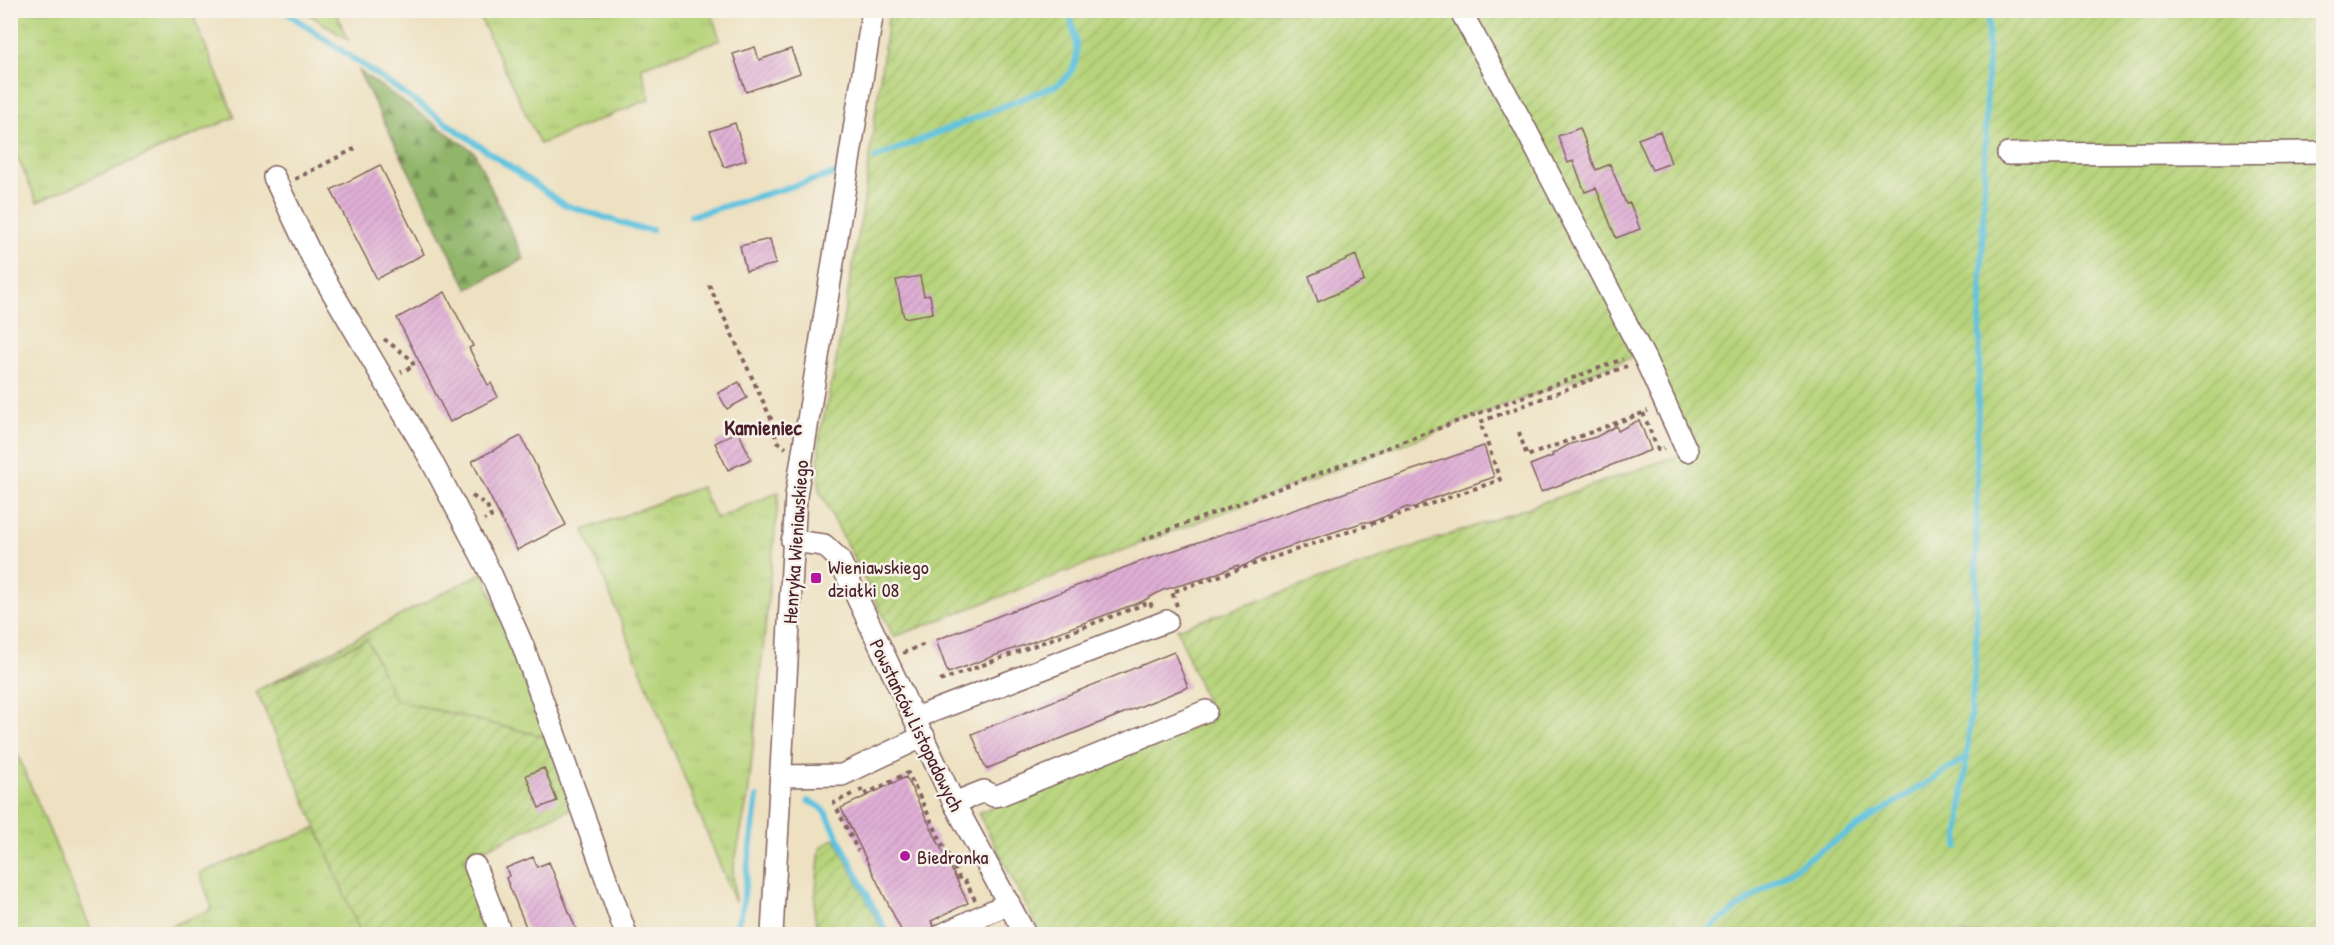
<svg xmlns="http://www.w3.org/2000/svg" width="2334" height="945" font-family="'Patrick Hand',sans-serif">
  <defs>
    <pattern id="grass-tufts" width="24" height="20" patternUnits="userSpaceOnUse" patternTransform="scale(1.5)"><rect width="24" height="20" fill="#b7d47b"/><path d="M3 7l-1-3M5 7V3M7 7l1-3M15 17l-1-3M17 17v-4M19 17l1-3" fill="none" stroke="#9fb66a"/></pattern>
    <pattern id="forest-firs" width="22" height="20" patternUnits="userSpaceOnUse" patternTransform="scale(1.5)"><rect width="22" height="20" fill="#91b66b"/><path d="M5 1l3.5 6h-7zM16 11l3.5 6h-7z" fill="#789358"/></pattern>
    <pattern id="garden-furrows" width="10" height="10" patternUnits="userSpaceOnUse" patternTransform="scale(1.5)"><rect width="10" height="10" fill="#b7d47b"/><path d="M-1 1l2-2M0 10L10 0M9 11l2-2" fill="none" stroke="#9fb66a"/></pattern>
    <pattern id="building-hatch" width="6" height="6" patternUnits="userSpaceOnUse" patternTransform="scale(1.5)"><rect width="6" height="6" fill="#dfafd5"/><path d="M-1 1l2-2M0 6l6-6M5 7l2-2" fill="none" stroke="#c196b7"/></pattern>
  </defs>
  <rect width="100%" height="100%" fill="#f7f3e8"/>
  <filter id="ink" filterUnits="userSpaceOnUse"><feTurbulence type="fractalNoise" baseFrequency=".0167" numOctaves="2"/><feDisplacementMap in="SourceGraphic" scale="12" xChannelSelector="R" yChannelSelector="G"/><feConvolveMatrix kernelMatrix="1 2 1 2 8 2 1 2 1" color-interpolation-filters="sRGB"/></filter>
  <filter id="wash" filterUnits="userSpaceOnUse"><feTurbulence type="fractalNoise" baseFrequency=".008" numOctaves="4" result="noise"/><feDisplacementMap in="SourceGraphic" scale="24" xChannelSelector="R" yChannelSelector="G"/><feGaussianBlur stdDeviation="1.35" result="paint"/><feColorMatrix in="noise" values="0 0 0 0 0 0 0 0 0 0 0 0 0 0 0 0 0 1.4 0 .05"/><feComposite in="paint" operator="in"/></filter>
  <g filter="url(#wash)">
    <rect width="100%" height="100%" fill="#ede1c1"/>
    <path fill="url(#grass-tufts)" stroke="#807a53" stroke-width="1.5" d="M10,11H191L235,117L37,202L11,142Z
      M304,11H335L348,40Z
      M477,11H711L720,40L641,67L650,99L540,144Z
      M701,487L716,519L779,492L748,796L733,871L735,902L584,530Z
      M483,572L546,737L394,700L367,640L256,691Z
      M10,739H11L93,934H11Z
      M317,828L361,934H152L212,909L200,873Z"/>
    <path fill="url(#forest-firs)" stroke="#6e6a4b" stroke-width="1.5" d="M358,70L474,152L524,259L468,289Z"/>
    <path fill="url(#garden-furrows)" stroke="#807a53" stroke-width="1.5" d="M889,11H2323V934H1041L978,813L1213,719L1177,629L1683,454L1638,355L894,637L819,490V437L833,377L863,208Z
      M367,639L395,700L546,737L574,807L464,859L492,934H361L317,828L256,691Z
      M835,838L884,934H818L814,911L820,848Z"/>
    <g fill="none" stroke-linecap="round" stroke-linejoin="round">
      <path stroke="#60c3df" stroke-width="6" d="M283,10L565,205L638,228L652,230
        M875,158L1057,85C1087,65 1075,41 1069,10
        M691,216L841,172
        M808,801L819,806L827,815L887,934
        M1958,847L1976,657L1977,442L1989,10
        M734,934L742,910L757,797
        M1701,934L1802,862L1967,757"/>
    </g>
    <g id="blocks">
      <path fill="url(#building-hatch)" d="M755,47L759,60L791,49L800,73L746,92L733,54Z
        M735,123L746,160L724,167L710,131Z
        M1580,128L1596,170L1610,164L1626,204L1630,203L1640,229L1616,238L1596,188L1585,192L1573,161L1568,163L1558,136Z
        M1660,131L1671,163L1652,170L1638,139Z
        M380,165L424,254L377,279L331,190Z
        M770,239L776,264L746,271L740,246Z
        M1356,255L1364,281L1318,302L1309,276Z
        M920,276L924,296L930,295L933,313L904,318L896,280Z
        M445,292L473,346L469,348L488,385L491,383L498,397L450,422L397,318Z
        M739,382L747,398L727,409L718,393Z
        M1639,420L1651,450L1541,492L1530,465L1553,456L1552,454L1570,444L1596,437L1616,426L1618,431Z
        M738,431L751,459L728,470L715,443Z
        M521,436L566,525L517,550L472,461Z
        M1484,446L1494,477L1429,500L1413,508L1407,507L1372,522H1364L1270,553L1239,568L1238,565L1202,579L1163,590L1143,601L948,673L936,640L1139,562Z
        M1174,652L1188,687L986,769L972,734Z
        M544,768L557,801L539,808L526,775Z
        M906,777L968,903L931,921L934,926L930,934H903L841,808Z
        M533,857L537,867L549,862L578,934H529L506,878L509,876L506,868Z"/>
    </g>
  </g>
  <g filter="url(#ink)">
    <use href="#blocks" fill-opacity="0" stroke="#836360" stroke-width="1.5"/>
    <g fill="none" stroke-linecap="round" stroke-linejoin="round">
      <defs>
        <path id="minor" d="M1460,10L1524,126L1645,359L1687,451
          M2008,154L2324,152
          M274,177L313,259L431,460L491,574L523,646L626,934
          M792,541L824,545L839,559L954,803L1025,934
          M915,718L1167,621
          M781,776L842,775L924,736
          M954,803L984,791L994,796L1000,795L1206,711
          M475,866L501,934
          M772,934L796,496L873,10
          M943,934L1009,903"/>
      </defs>
      <use href="#minor" stroke="#836360" stroke-width="24"/>
      <path stroke="#836360" stroke-width="4" stroke-dasharray="4.5 4.5" stroke-linecap="butt" d="M295,179L356,148
        M709,285L773,423L776,440L786,448
        M384,339L411,359L414,366L401,372
        M1643,413L1658,450L1664,448
        M1519,432L1527,456L1648,411
        M472,496L487,505L491,517L484,520
        M1142,540L1623,359
        M1177,606L1172,592L1500,480L1480,422L1627,366
        M903,653L925,644
        M940,681L1150,602L1152,607
        M897,778L908,773L960,880L966,882L975,900
        M860,788L863,795L897,779
        M852,794L834,803L858,851"/>
      <use href="#minor" stroke="#fff" stroke-width="21"/>
    </g>
  </g>
  <g fill="#b5179e" stroke="#f7f3e8" stroke-width="2">
    <rect x="810" y="572" width="12" height="12" rx="3"/>
    <circle cx="905" cy="856" r="6"/>
  </g>
  <g text-anchor="middle" dominant-baseline="central" stroke-width="5" stroke-linejoin="round" paint-order="stroke">
    <g font-size="20" fill="#4a1f2b" stroke="#f7f3e8">
      <text transform="translate(795 542) rotate(-86)">Henryka Wieniawskiego</text>
      <text transform="translate(917 725) rotate(64)">Powstańców Listopadowych</text>
    </g>
    <g font-size="20" fill="#4a1f2b" stroke="#f7f3e8" text-anchor="start">
      <text x="828" y="566">Wieniawskiego<tspan x="828" dy="23">działki 08</tspan></text>
      <text x="917" y="856">Biedronka</text>
    </g>
    <g font-size="21" font-weight="bold" fill="#4a1f2b" stroke="#f7f3e8">
      <text x="763" y="427">Kamieniec</text>
    </g>
  </g>
  <rect width="2334" height="945" fill="none" stroke="#f7f3e8" stroke-width="36"/>
</svg>
